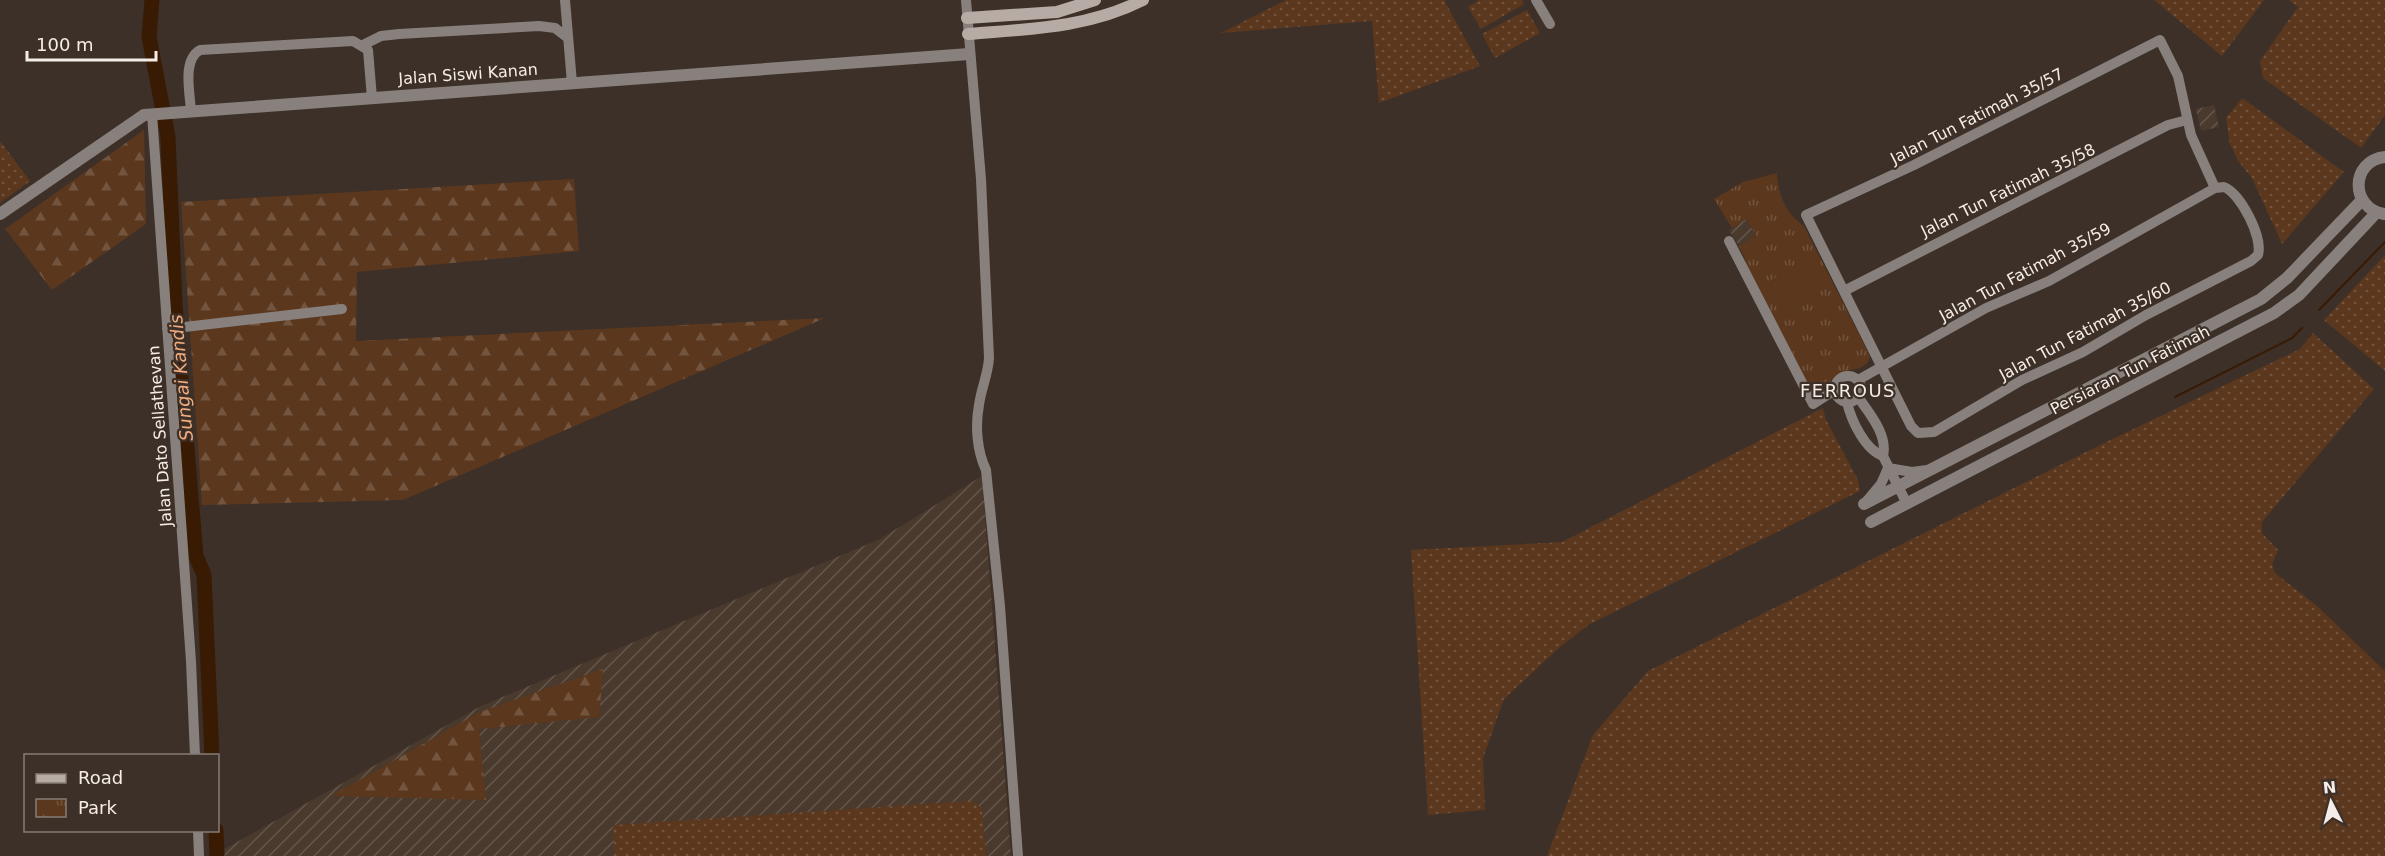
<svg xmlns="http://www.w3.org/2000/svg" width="2385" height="856" font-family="'DejaVu Sans',sans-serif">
  <defs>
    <pattern id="industrial-furrows" width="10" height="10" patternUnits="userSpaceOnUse" patternTransform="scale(1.5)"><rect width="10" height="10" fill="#4a392d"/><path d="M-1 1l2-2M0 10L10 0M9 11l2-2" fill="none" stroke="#65564b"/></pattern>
    <pattern id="grass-dots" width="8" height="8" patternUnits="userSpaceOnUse" patternTransform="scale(1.5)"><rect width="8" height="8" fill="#5b371d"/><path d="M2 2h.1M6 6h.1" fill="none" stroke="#73543e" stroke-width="1.8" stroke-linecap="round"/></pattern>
    <pattern id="forest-firs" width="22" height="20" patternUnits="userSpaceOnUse" patternTransform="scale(1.5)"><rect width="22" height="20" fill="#5b371d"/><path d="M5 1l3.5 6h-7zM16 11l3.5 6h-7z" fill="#73543e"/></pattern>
    <pattern id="park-tufts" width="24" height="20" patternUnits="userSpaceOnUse" patternTransform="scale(1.5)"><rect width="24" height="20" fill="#5b371d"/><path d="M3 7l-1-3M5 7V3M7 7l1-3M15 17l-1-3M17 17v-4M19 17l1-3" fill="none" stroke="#73543e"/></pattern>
  </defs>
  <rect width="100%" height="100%" fill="#3d3028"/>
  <path fill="url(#industrial-furrows)" d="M2214,105L2219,127L2201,131L2196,109Z
    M1746,219L1756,235L1739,246L1729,230Z
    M982,476L1011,856H221V851L481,706L880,539Z"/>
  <path fill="url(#grass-dots)" d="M1286,0H1444L1480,66L1379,103L1372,21L1221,33Z
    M1479,0H1522L1524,4L1481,29L1468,7Z
    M2154,0H2264L2222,56Z
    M2289,0H2385V115L2361,148L2263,78L2260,61L2298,7Z
    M1527,10L1540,33L1495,58L1482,34Z
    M2242,98L2344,172L2282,244L2252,178L2238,161L2230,144L2226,118Z
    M0,141L30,181L0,203Z
    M2385,255V371L2324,320Z
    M2313,333L2374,389L2262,522V533L2278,550L2272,565L2275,573L2316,605L2385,671V856H1547L1593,735L1648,671L2094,448L2300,349Z
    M1823,408L1826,420L1858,480L1860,491L1590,624L1561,646L1504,699L1483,758L1485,810L1428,815L1411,550L1562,542Z
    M971,801L982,808L986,856H615L613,825Z"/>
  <path fill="url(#forest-firs)" d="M144,130L146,224L52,290L5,229Z
    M574,179L579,251L357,272L356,341L825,318L403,500L202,505L181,202Z
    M603,669L599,717L479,729L486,800L331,796L480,712Z"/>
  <path fill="url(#park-tufts)" d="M1777,173C1778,194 1785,213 1804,226L1870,356C1867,372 1851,367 1840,374C1829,380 1823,395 1807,386L1744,263L1746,261L1739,246L1756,235L1746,219L1732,228L1714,199L1743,182Z"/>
  <path fill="#5b371d" d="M1806,262L1818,284L1781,303L1769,281Z"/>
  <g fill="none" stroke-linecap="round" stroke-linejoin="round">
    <path stroke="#391b03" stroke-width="2" d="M2319,310L2385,242
      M2175,397L2292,338L2302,328"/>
    <path stroke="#391b03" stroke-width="15" d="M152,0L149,37L168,137L175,304L196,556L204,575L212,756
      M216,830L217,856"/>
    <path stroke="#87807c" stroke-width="10" d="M565,0L572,83
      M966,0L981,179L989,358C988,375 981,389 979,405C975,426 977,451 986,470L1000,606L1018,856
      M1536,0L1550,24
      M2160,40L2178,76L2191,135L2215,188L2224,187C2241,194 2263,237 2258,255L2251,261L2146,315L2083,352L2022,380L1934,432L1918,433L1911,426L1806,215L1914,165Z
      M363,45L381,36L399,34L539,26L555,28L568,38
      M191,111C190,93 182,60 200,50L353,41L368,50L372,98
      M152,114L191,661L195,756
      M1729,241L1813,404L1835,390
      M1844,291L2168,125L2187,120
      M167,329L342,309
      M1835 389a13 13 0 1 1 26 0a13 13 0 1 1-26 0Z
      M1858,380L1986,308L2049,281L2215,188
      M1858,397C1870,414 1888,435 1883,456L1907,504
      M1847,402C1851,420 1865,450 1883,456
      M1866,502L1881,484L1888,468L1912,472L1927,470
      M198,830L199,856"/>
    <path stroke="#87807c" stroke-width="12" d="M0,214L144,115L969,54
      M2384,214C2350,208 2350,161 2385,157
      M1864,504L2261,299L2287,278L2362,200
      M1871,522L2274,313L2299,295L2377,212"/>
    <path stroke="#b6aca5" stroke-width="12" d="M967,18L1057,12L1095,0
      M968,34C1029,29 1088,28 1143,0"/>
  </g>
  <g text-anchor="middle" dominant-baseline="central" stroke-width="4.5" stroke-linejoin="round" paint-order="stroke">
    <g font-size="16" fill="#f5ede7" stroke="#3d3028">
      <text transform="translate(468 74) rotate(-4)">Jalan Siswi Kanan</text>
      <text transform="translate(1977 116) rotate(-27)">Jalan Tun Fatimah 35/57</text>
      <text transform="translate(2008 190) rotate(-26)">Jalan Tun Fatimah 35/58</text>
      <text transform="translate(2025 272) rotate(-28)">Jalan Tun Fatimah 35/59</text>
      <text transform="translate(2085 331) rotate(-28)">Jalan Tun Fatimah 35/60</text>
      <text transform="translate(2130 370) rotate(-27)">Persiaran Tun Fatimah</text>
      <text transform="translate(160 436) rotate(-94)">Jalan Dato Sellathevan</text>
    </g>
    <g font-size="18" font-style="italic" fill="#f3ad7e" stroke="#3d3028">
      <text transform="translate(181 378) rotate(-95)">Sungai Kandis</text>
    </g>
    <g font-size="18" letter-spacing="1.5" fill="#f5ede7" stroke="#3d3028">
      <text x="1848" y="390">FERROUS</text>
    </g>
  </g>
  <rect x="24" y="754" width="195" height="78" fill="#3d3028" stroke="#877c74" stroke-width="1.5"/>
  <rect x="36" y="774" width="30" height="9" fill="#b6aca5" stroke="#877c74" stroke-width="1.5"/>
  <text x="78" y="784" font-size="18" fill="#f5ede7">Road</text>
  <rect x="36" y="799" width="30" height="18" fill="url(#park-tufts)" stroke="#877c74" stroke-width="1.5"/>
  <text x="78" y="814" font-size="18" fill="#f5ede7">Park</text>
  <g transform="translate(2331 802) rotate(354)" stroke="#3d3028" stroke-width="4.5" paint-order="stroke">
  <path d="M0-4.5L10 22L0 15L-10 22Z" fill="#f5ede7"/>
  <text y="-9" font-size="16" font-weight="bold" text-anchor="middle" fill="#f5ede7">N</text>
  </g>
  <path d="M27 51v9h129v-9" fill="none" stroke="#f5ede7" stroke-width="3"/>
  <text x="36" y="51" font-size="18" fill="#f5ede7" stroke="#3d3028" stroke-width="4.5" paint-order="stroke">100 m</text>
</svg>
